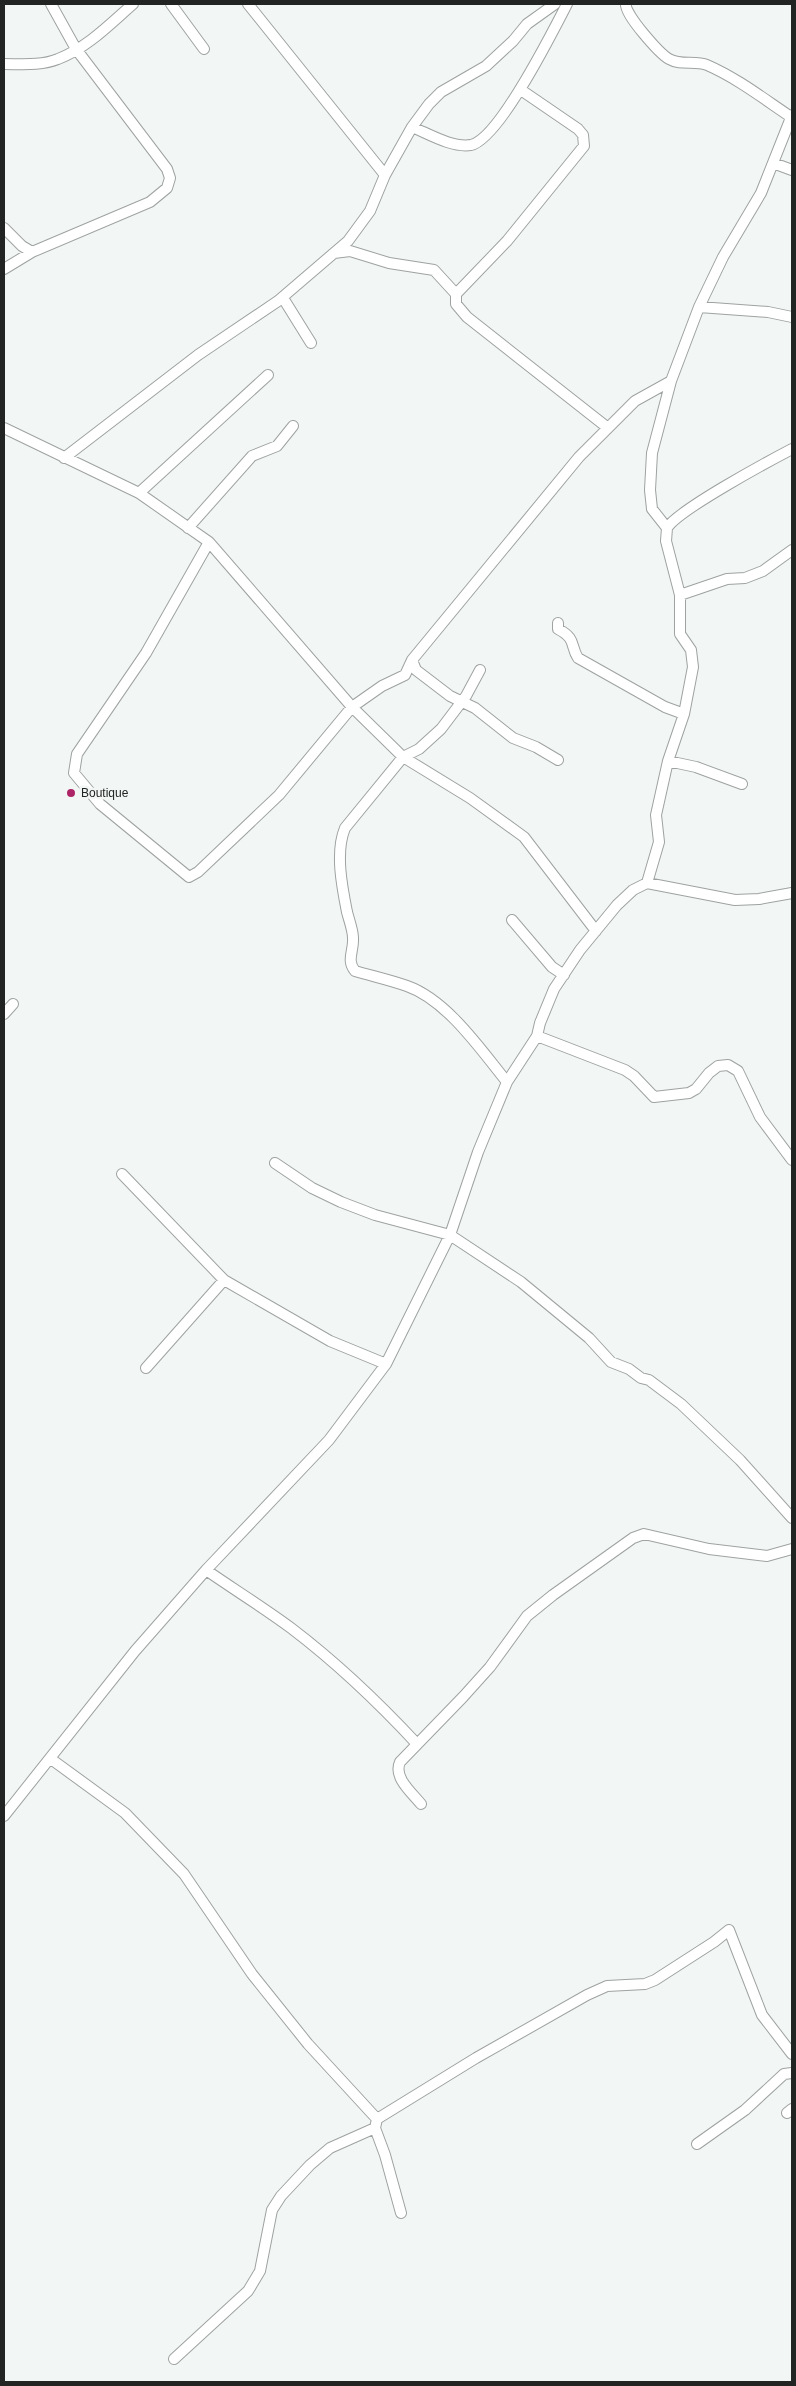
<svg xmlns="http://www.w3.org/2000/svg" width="796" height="2386" font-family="Helvetica,sans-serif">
  <rect width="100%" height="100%" fill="#f2f7f5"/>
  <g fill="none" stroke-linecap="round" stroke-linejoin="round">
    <defs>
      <path id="street" d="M171,4L204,49
        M248,4L385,175
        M626,4C624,14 660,54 669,59C681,66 695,60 707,65C737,78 764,99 791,117
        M4,64C21,64 41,66 58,59C87,48 110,24 133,4
        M412,127C429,134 452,148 471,145C499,139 553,31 567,4
        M773,163L792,170
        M4,228L22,246L32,252
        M334,253L350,251L389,263L434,270L456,294V304L467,317L608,428
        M4,269L32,252L150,202L167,188L170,178L167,169L76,49L51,4
        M456,294L507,241L584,146L583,135L578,129L521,90
        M283,298L311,343
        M699,307L768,312L792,317
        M4,428L139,493L209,542L352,707L403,757L470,798L524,837L596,931
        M64,458L198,355L278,301L348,241L370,211L385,175L412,127L429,104L441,92L486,66L513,41L527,24L555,4
        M139,493L268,375
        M188,528L252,456L277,446L293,426
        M667,528C678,510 769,461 792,449
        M209,542L146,653L77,754L74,773L100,804L189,877L198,872L279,795L352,707L382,686L405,675L412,660L579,457L635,401L671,381
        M680,595L727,579L745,578L763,571L792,550
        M558,623V629C577,639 570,646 578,658L665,707L684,714
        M412,660L416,670L450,696L475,708L513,738L536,747L558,760
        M480,670L466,696L441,729L419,749L403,757L345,828C335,852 342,887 347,912C349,920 353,930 353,938C354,951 346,960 355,971C372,976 390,980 407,986C447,1000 481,1050 507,1082
        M668,761L696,767L742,784
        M647,883L735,900L759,899L792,893
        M512,920L552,967L564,975
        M4,1014L13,1004
        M537,1036L625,1070L634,1076L654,1097L689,1093L696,1089L709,1073L718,1066L728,1065L738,1071L760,1117L792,1160
        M275,1163L312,1188L341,1202L375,1215L450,1235L521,1282L589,1338L611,1362L629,1369L641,1378L649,1380L681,1404L740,1460L792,1518
        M122,1174L224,1280L330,1341L386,1364
        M146,1368L224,1280
        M206,1570C235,1590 264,1608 291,1628C337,1663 378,1702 417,1744
        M51,1759L125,1813L184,1874L252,1974L308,2044L377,2119
        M421,1804C411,1792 393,1777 400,1762L463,1697L490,1667L527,1616L553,1595L633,1538L644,1534L709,1549L767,1556L792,1549
        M4,1816L135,1651L206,1570L329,1440L386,1364L450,1235L478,1152L507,1082L537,1036L540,1023L554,989L580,950L617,905L633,890L647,883L659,842L656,815L668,761L684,714L693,667L691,650L680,634V595L666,541L667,528L652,509L650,490L652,453L671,381L699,307L723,257L761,193L792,115
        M787,2113L792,2109
        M697,2144L745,2110L784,2074L792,2073
        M401,2213L385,2155L375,2128L377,2119L476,2058L587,1995L607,1986L645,1984L655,1980L714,1942L729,1930L762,2015L792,2054
        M174,2359L248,2291L260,2271L272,2210L281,2196L310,2165L330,2148L375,2128"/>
    </defs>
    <use href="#street" stroke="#9ea2a1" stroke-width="12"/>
    <use href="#street" stroke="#fff" stroke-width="10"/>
  </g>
  <circle fill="#ad2467" stroke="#f2f7f5" stroke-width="2" cx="71" cy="793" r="5"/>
  <g text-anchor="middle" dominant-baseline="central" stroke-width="5" stroke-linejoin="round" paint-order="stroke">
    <g font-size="12" fill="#222323" stroke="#f2f7f5" text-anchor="start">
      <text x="81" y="793">Boutique</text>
    </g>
  </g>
  <rect width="796" height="2386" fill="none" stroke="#222323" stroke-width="10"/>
</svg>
